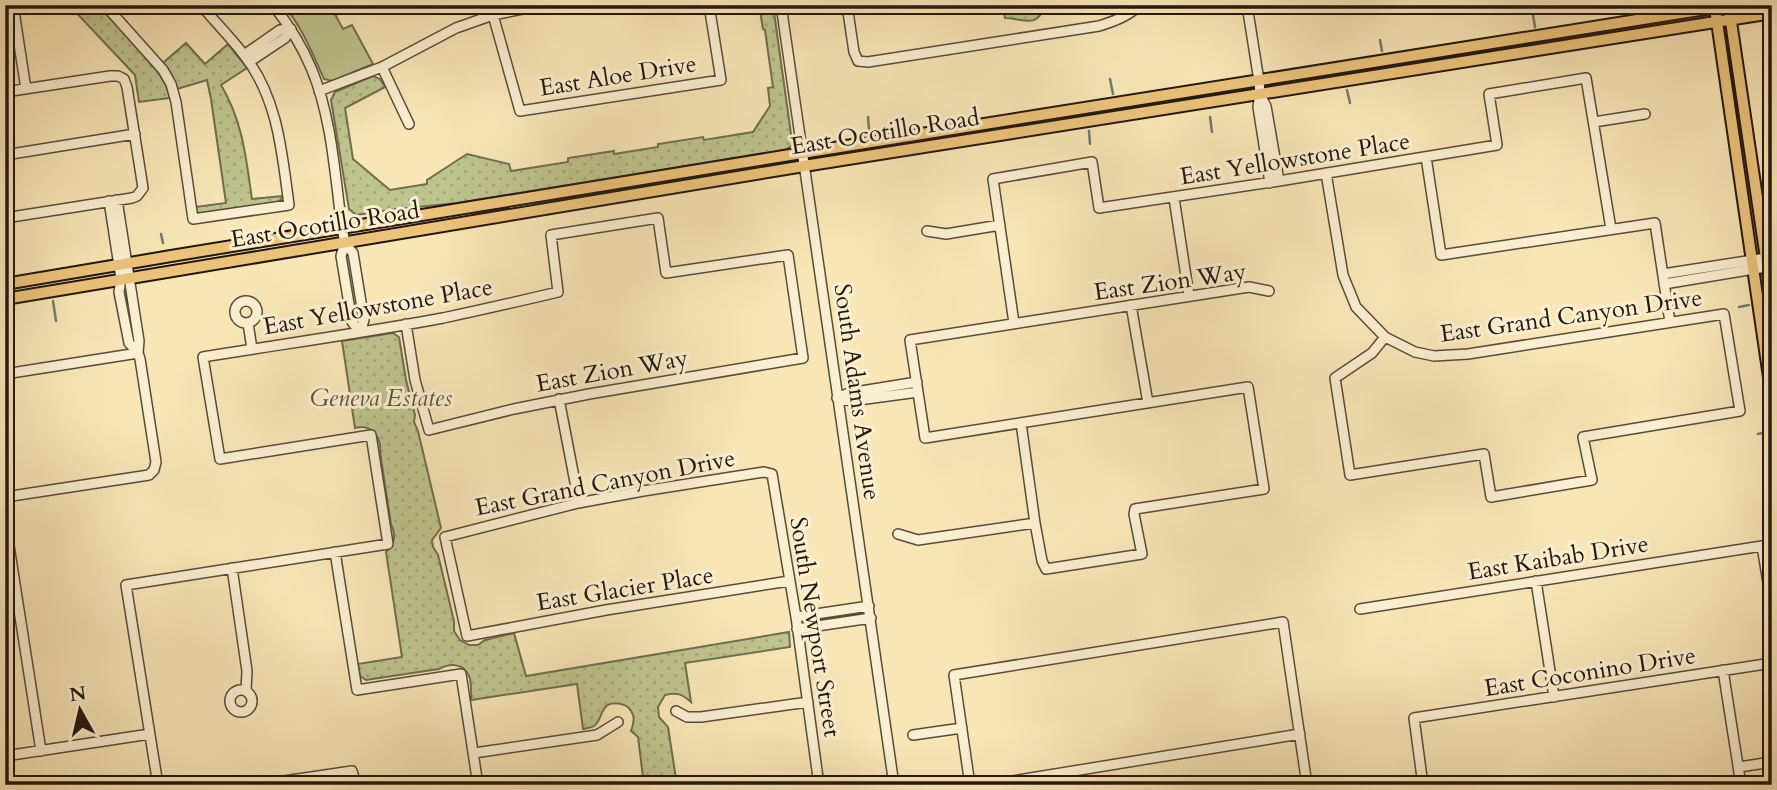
<svg xmlns="http://www.w3.org/2000/svg" width="1777" height="790" font-family="Cardo,serif">
  <defs>
    <pattern id="park-dots" width="8" height="8" patternUnits="userSpaceOnUse" patternTransform="scale(1.75)"><rect width="8" height="8" fill="#bec48e"/><path d="M2 2h.1M6 6h.1" fill="none" stroke="#a3a879" stroke-width="1.8" stroke-linecap="round"/></pattern>
  </defs>
  <rect width="100%" height="100%" fill="#f8e6b7"/>
  <filter id="stains"><feTurbulence type="fractalNoise" baseFrequency=".00286" numOctaves="4"/><feColorMatrix values="0 0 0 0 .2 0 0 0 0 .09 0 0 0 0 .02 0 0 0 .5 -.17"/></filter>
  <radialGradient id="worn" r=".72"><stop offset=".6" stop-color="#630" stop-opacity="0"/><stop offset="1" stop-color="#630" stop-opacity=".3"/></radialGradient>
  <path fill="#bec48e" stroke="#716e4f" stroke-width="2" d="M283,5H330L343,29L352,25L373,64L332,81L324,79C312,53 302,26 283,5Z"/>
  <path fill="url(#park-dots)" stroke="#716e4f" stroke-width="2" d="M69,5H99L158,72L166,85L170,98L139,102L135,75Z
    M759,5H773L792,141L791,146L785,150L457,203L397,209L356,215L349,209L331,100L335,92L373,76L380,79L385,87L345,108L353,159L390,190L427,184V180L467,154L509,164L511,171L568,162V158L614,151V154L658,147V144L703,137L704,140L753,132L770,106L768,88L773,87L765,30L763,29Z
    M1002,5H1044C1039,30 1021,18 1005,18Z
    M186,43L205,64L228,44L247,68L221,85C243,122 246,158 252,199L283,196L278,203L201,214L197,212L195,207L226,203L211,99L207,80L177,89L170,73L163,63Z
    M393,333L399,337L406,380L415,415L414,422L418,431L441,528L432,540L433,547L438,555L454,621V631L460,640L469,645H478L485,640L514,633L526,676L789,632L790,647L685,663L691,702C682,694 677,692 665,695L658,707L659,717L668,727L677,785H644L638,737L631,731C633,725 635,720 633,715C631,709 626,705 621,704C599,699 604,719 594,726C591,728 587,728 583,729L577,684L471,700C471,693 472,682 469,676C464,663 450,663 439,669L366,680L360,676L358,664L402,657L386,552C395,544 396,534 391,524L380,452C382,438 371,423 355,428L342,341Z"/>
  <g fill="none" stroke-linecap="round" stroke-linejoin="round">
    <path stroke="#6e7b73" stroke-width="2.5" d="M1649,5L1650,9
      M1533,15L1535,27
      M1380,40L1382,51
      M1110,79L1113,94
      M1347,90L1350,103
      M868,117L869,129
      M1210,117L1212,132
      M1089,131L1090,144
      M1767,208L1772,207
      M161,234L163,243
      M53,301L56,321
      M1739,307L1749,305
      M1758,434L1767,432"/>
    <defs>
      <path id="minor" d="M13,5L26,89
        M105,5L163,70L171,84L176,102L193,219L289,205C282,153 278,98 244,55C231,38 215,22 201,5
        M273,5C289,25 302,46 312,70C332,119 335,176 342,228L345,243L353,253L364,320L360,332
        M781,5L894,785
        M847,5L854,52L858,61L868,62L1099,26C1115,21 1128,16 1140,5
        M1247,5L1259,81L1260,94L1258,107L1270,183
        M493,15L520,111L721,80L709,5
        M244,55L280,30L291,29
        M249,62L285,38L291,29
        M382,67L409,124
        M319,91L382,67L456,28L493,15L543,5
        M5,92L110,76H118L124,79L127,87L143,188L137,196L132,198L5,218
        M1260,95L1266,106L1279,181
        M1594,122L1645,114
        M5,155L135,134
        M1426,157L1441,255L1655,223L1670,322
        M1326,173L1343,275L1356,307L1385,337L1415,352L1434,356L1468,354L1724,314L1740,411L1583,437L1592,480L1491,497L1484,454L1350,475L1335,378L1372,353L1385,337
        M1174,198L1189,296
        M109,201L121,279L119,292L129,343L138,353
        M927,231L946,234L1000,225
        M345,243L341,256L352,322L360,332
        M1663,274L1772,257
        M1664,284L1772,266
        M235 312a11 11 0 1 1 22 0a11 11 0 1 1-22 0Z
        M1131,305L1148,403
        M248,323L252,349
        M1014,323L993,179L1092,162L1099,208L1279,181L1497,145L1489,94L1586,78L1611,229
        M5,374L138,353
        M837,398L851,401L918,392
        M837,398L849,393L917,382
        M559,399L579,503
        M1021,423L1035,523L1042,561L1046,569L1142,554L1134,514L1135,509L1264,489L1248,387L925,438L910,340L1249,287L1269,291
        M5,497L149,475L154,470L156,462L140,359L138,353L139,341L117,200
        M5,520L41,751
        M898,534L918,540L1035,523
        M335,552L357,690L461,674L478,785
        M232,568L247,671L246,690
        M789,581L606,610L467,636L445,537L578,503L643,491L764,472L772,474L796,617L819,785
        M1536,581L1554,697
        M1360,609L1762,546L1772,607
        M796,617L869,606
        M797,629L871,618
        M1723,670L1741,785
        M230 701a11 11 0 1 1 22 0a11 11 0 1 1-22 0Z
        M676,711L687,717H701L808,702
        M913,735L962,728
        M474,753L597,735L618,722
        M5,756L150,734
        M1739,767L1772,762
        M158,785L126,585L388,544L371,435L220,459L203,357C283,344 363,333 443,318C481,310 520,301 558,292L551,235L658,218L666,273L788,255L803,358L589,394L514,409L429,430L415,380L406,324
        M257,785L352,771L356,785
        M970,785L954,675L1283,622L1307,785
        M988,785L1300,734
        M1423,785L1414,718L1772,663"/>
      <path id="major" d="M1716,15L1772,398
        M1730,15L1772,299
        M5,284L171,256L802,153L1731,5
        M5,299L804,166L1772,13"/>
    </defs>
    <use href="#minor" stroke="#594b3a" stroke-width="12"/>
    <use href="#major" stroke="#241710" stroke-width="14"/>
    <use href="#minor" stroke="#faefd0" stroke-width="9"/>
    <use href="#major" stroke="#ecc37c" stroke-width="10"/>
  </g>
  <g text-anchor="middle" dominant-baseline="central" stroke-width="6" stroke-linejoin="round" paint-order="stroke">
    <g font-size="24" fill="#241710" stroke="#faefd0">
      <text transform="translate(618 76) rotate(-9)">East Aloe Drive</text>
      <text transform="translate(885 132) rotate(-9)">East Ocotillo Road</text>
      <text transform="translate(1295 159) rotate(-9)">East Yellowstone Place</text>
      <text transform="translate(325 225) rotate(-9)">East Ocotillo Road</text>
      <text transform="translate(1170 282) rotate(-8)">East Zion Way</text>
      <text transform="translate(378 307) rotate(-10)">East Yellowstone Place</text>
      <text transform="translate(1571 316) rotate(-8)">East Grand Canyon Drive</text>
      <text transform="translate(612 371) rotate(-10)">East Zion Way</text>
      <text transform="translate(857 392) rotate(82)">South Adams Avenue</text>
      <text transform="translate(605 483) rotate(-11)">East Grand Canyon Drive</text>
      <text transform="translate(1558 558) rotate(-9)">East Kaibab Drive</text>
      <text transform="translate(625 589) rotate(-9)">East Glacier Place</text>
      <text transform="translate(815 627) rotate(81)">South Newport Street</text>
      <text transform="translate(1590 672) rotate(-9)">East Coconino Drive</text>
    </g>
    <g font-size="24" font-style="italic" fill="#5a543c" stroke="#faefd0">
      <text x="381" y="398">Geneva Estates</text>
    </g>
  </g>
  <rect width="1777" height="790" fill="none" stroke="#f8e6b7" stroke-width="28"/>
  <rect x="7" y="7" width="1763" height="776" fill="none" stroke="#241710" stroke-width="3.5"/>
  <rect x="14" y="14" width="1749" height="762" fill="none" stroke="#241710" stroke-width="2"/>
  <g transform="translate(80 710) rotate(352)" stroke="#faefd0" stroke-width="5" paint-order="stroke">
  <path d="M0-5L12 26L0 18L-12 26Z" fill="#241710"/>
  <text y="-10" font-size="19" font-weight="bold" text-anchor="middle" fill="#241710">N</text>
  </g>
  <rect width="100%" height="100%" filter="url(#stains)"/>
  <rect width="100%" height="100%" fill="url(#worn)"/>
</svg>
